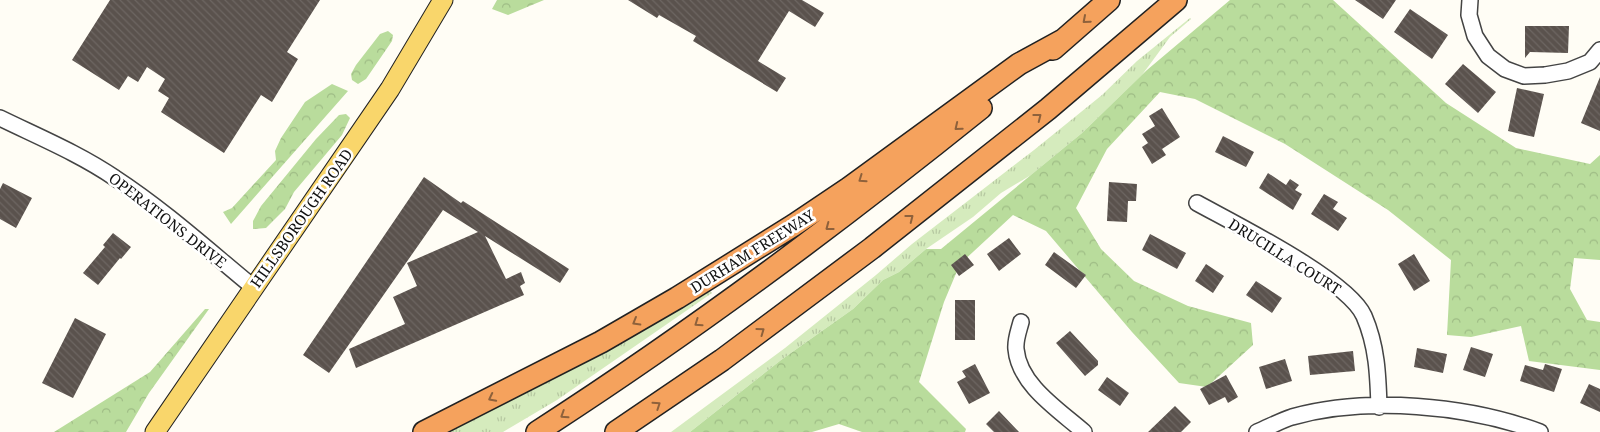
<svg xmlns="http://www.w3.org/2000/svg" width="1600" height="432" font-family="'Noto Serif',serif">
  <defs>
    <pattern id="grass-tufts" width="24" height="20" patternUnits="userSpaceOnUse" patternTransform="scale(1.25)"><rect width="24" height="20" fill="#d5ebbd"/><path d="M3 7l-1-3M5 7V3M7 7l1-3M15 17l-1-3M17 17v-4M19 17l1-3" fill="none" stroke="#b6c8a1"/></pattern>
    <pattern id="forest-crowns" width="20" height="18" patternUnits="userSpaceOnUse" patternTransform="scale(1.25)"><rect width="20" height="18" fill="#b9dc9c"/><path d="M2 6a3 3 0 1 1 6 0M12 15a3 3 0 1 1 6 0" fill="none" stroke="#9ebc85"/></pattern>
    <pattern id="building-back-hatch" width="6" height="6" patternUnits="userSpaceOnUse" patternTransform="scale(1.25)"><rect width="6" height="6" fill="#5a524d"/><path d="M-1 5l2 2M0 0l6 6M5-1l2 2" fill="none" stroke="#6d6662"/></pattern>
  </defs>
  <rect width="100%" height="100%" fill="#fffdf5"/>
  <path fill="url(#grass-tufts)" d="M1190,18L1191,19L1170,37L1142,75L1082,133L1031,175L1001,193L973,217L926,249L899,272L883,280L853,309L781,360L690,432H671L785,348L876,275L912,244L1034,150L1102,95L1137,61Z
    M708,289L712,293L557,400L503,432H445Z"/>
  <path fill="url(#forest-crowns)" d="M497,0H544L508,15L492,9Z
    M1230,0H1333L1446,103L1516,148L1590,164L1600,155V260L1574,258L1570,289L1587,320L1600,322V370L1529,361L1521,326L1471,337L1447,335L1451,260L1388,210L1285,144L1195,99L1160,92L1107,149L1076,208L1101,249L1134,281L1188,306L1251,323L1253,345L1207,387L1179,383L1132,332L1046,231L1013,215L960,264L944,302L919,382L966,429L965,432H862L839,424L812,432H690L781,360L853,309L883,280L899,272L926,249H941L1082,133L1147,70Z
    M388,31L393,35L392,41L366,79L358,84L352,80L351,74L356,65L380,34Z
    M332,84L348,91L231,224L223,212L232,208L276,160L275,151L281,138L305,102Z
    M346,114L350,118L342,135L294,192L285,209L266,228L253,229V221L261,206L316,139L339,115Z
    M205,309H209L149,393L126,432H54L150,372Z"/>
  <path fill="url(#building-back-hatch)" d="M110,0H320L287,52L298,59L272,102L261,95L224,153L161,112L169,98L158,91L165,79L147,67L138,82L128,76L119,90L72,60Z
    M628,0H802L824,13L815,27L789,11L758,61L786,78L777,92L693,41L696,36L659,15L657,18Z
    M1355,0H1396L1383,19Z
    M1410,9L1448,35L1432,59L1394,32Z
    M1525,26H1569L1568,53L1530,52L1525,58Z
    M1463,64L1496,92L1478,113L1445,84Z
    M1600,77V131L1581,123Z
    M1517,88L1544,94L1534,137L1508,131Z
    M1162,108L1180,137L1162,149L1166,155L1152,164L1142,147L1148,143L1142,134L1155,126L1149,116Z
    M1223,136L1254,152L1246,167L1215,152Z
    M1268,173L1286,185L1290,179L1299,185L1295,190L1302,194L1293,210L1259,188Z
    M424,177L461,203L463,201L569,269L560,283L485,236L506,279L521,272L525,283L520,286L524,295L356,368L349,349L405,324L393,297L417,286L407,263L478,232L443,210L329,373L303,355Z
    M1109,182L1137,184L1136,201H1128L1127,222L1107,221Z
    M3,183L32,198L16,228L0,219V189Z
    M1324,194L1338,202L1333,209L1347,218L1338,231L1311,214Z
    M113,233L131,247L121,259L120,258L98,285L83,273L105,247L103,245Z
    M1150,234L1186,253L1177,269L1142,250Z
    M1009,238L1021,254L999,271L987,254Z
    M1054,252L1086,275L1076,288L1045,265Z
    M965,254L974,265L959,276L951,265Z
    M1414,254L1430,281L1414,291L1398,264Z
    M1206,264L1224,276L1213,293L1195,281Z
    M1256,281L1282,298L1272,313L1246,295Z
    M955,300H975V340H955Z
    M75,318L106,334L73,398L42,383Z
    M1070,331L1098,361V365L1085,376L1056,343Z
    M1471,347L1493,354L1485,377L1463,370Z
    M1417,348L1447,354L1443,373L1414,367Z
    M1353,351L1355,371L1310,375L1308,356Z
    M1285,359L1292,381L1266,389L1259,367Z
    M975,364L990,393L969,404L957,382L966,377L962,371Z
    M1545,364L1562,369L1554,392L1520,381L1525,365L1543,370Z
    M1226,375L1238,397L1228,403L1225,397L1209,405L1200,389Z
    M1107,377L1129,393L1120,406L1098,390Z
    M1589,384L1600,389V412L1580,403Z
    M1175,406L1191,422L1181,432H1148Z
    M999,411L1019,432H994L986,424Z"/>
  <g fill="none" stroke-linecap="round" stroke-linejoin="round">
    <defs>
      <path id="minor" d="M1470,0L1469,15L1475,36L1488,56L1505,69L1524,76L1545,75L1568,71L1590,62L1600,50
        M0,118C39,137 80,154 115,178C164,210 208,250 253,287
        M1197,203C1235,224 1348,280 1364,316C1377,346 1378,375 1379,407
        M1021,322C1019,330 1015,340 1016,349C1019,385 1059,410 1084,432
        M1257,432C1269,427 1280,421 1292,417C1368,396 1467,405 1540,432"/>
      <path id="major" d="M155,432L390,89L443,0"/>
      <path id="highway" d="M1053,49L1109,0
        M424,432L601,342L677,298L794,225L849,188L1019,64L1063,40
        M537,432C691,333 838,223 981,108
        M616,432L722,360L872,248L1048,109L1176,0"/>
    </defs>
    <use href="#minor" stroke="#444" stroke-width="18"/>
    <use href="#major" stroke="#222" stroke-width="21"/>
    <use href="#highway" stroke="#222" stroke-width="24"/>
    <use href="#minor" stroke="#fff" stroke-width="15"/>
    <use href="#major" stroke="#f9d66b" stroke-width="19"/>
    <use href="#highway" stroke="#f5a25d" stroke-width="21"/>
  </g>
  <defs><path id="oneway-chevron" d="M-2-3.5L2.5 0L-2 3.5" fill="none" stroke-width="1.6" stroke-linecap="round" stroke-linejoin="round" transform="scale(1.25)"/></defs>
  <g stroke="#8e613b">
    <use href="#oneway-chevron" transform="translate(1086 20) rotate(139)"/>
    <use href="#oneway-chevron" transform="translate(1038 117) rotate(-38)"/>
    <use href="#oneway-chevron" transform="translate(958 127) rotate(141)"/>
    <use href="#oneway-chevron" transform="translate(862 179) rotate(145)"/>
    <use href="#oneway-chevron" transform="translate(910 218) rotate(-38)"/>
    <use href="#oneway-chevron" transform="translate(829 227) rotate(143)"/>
    <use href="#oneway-chevron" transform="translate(636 322) rotate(150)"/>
    <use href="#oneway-chevron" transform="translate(698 323) rotate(145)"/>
    <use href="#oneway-chevron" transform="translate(761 331) rotate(-36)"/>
    <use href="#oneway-chevron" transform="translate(492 398) rotate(153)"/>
    <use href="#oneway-chevron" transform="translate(657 405) rotate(-34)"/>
    <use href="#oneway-chevron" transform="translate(564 415) rotate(147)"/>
  </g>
  <g text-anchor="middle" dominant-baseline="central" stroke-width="5" stroke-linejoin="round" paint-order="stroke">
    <g font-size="15" fill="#111" stroke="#fff">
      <text transform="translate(301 218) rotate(-55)">HILLSBOROUGH ROAD</text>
      <text transform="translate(168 220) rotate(38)">OPERATIONS DRIVE</text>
      <text transform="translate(752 251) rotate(-32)">DURHAM FREEWAY</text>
      <text transform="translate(1285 256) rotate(32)">DRUCILLA COURT</text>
    </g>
  </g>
</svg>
